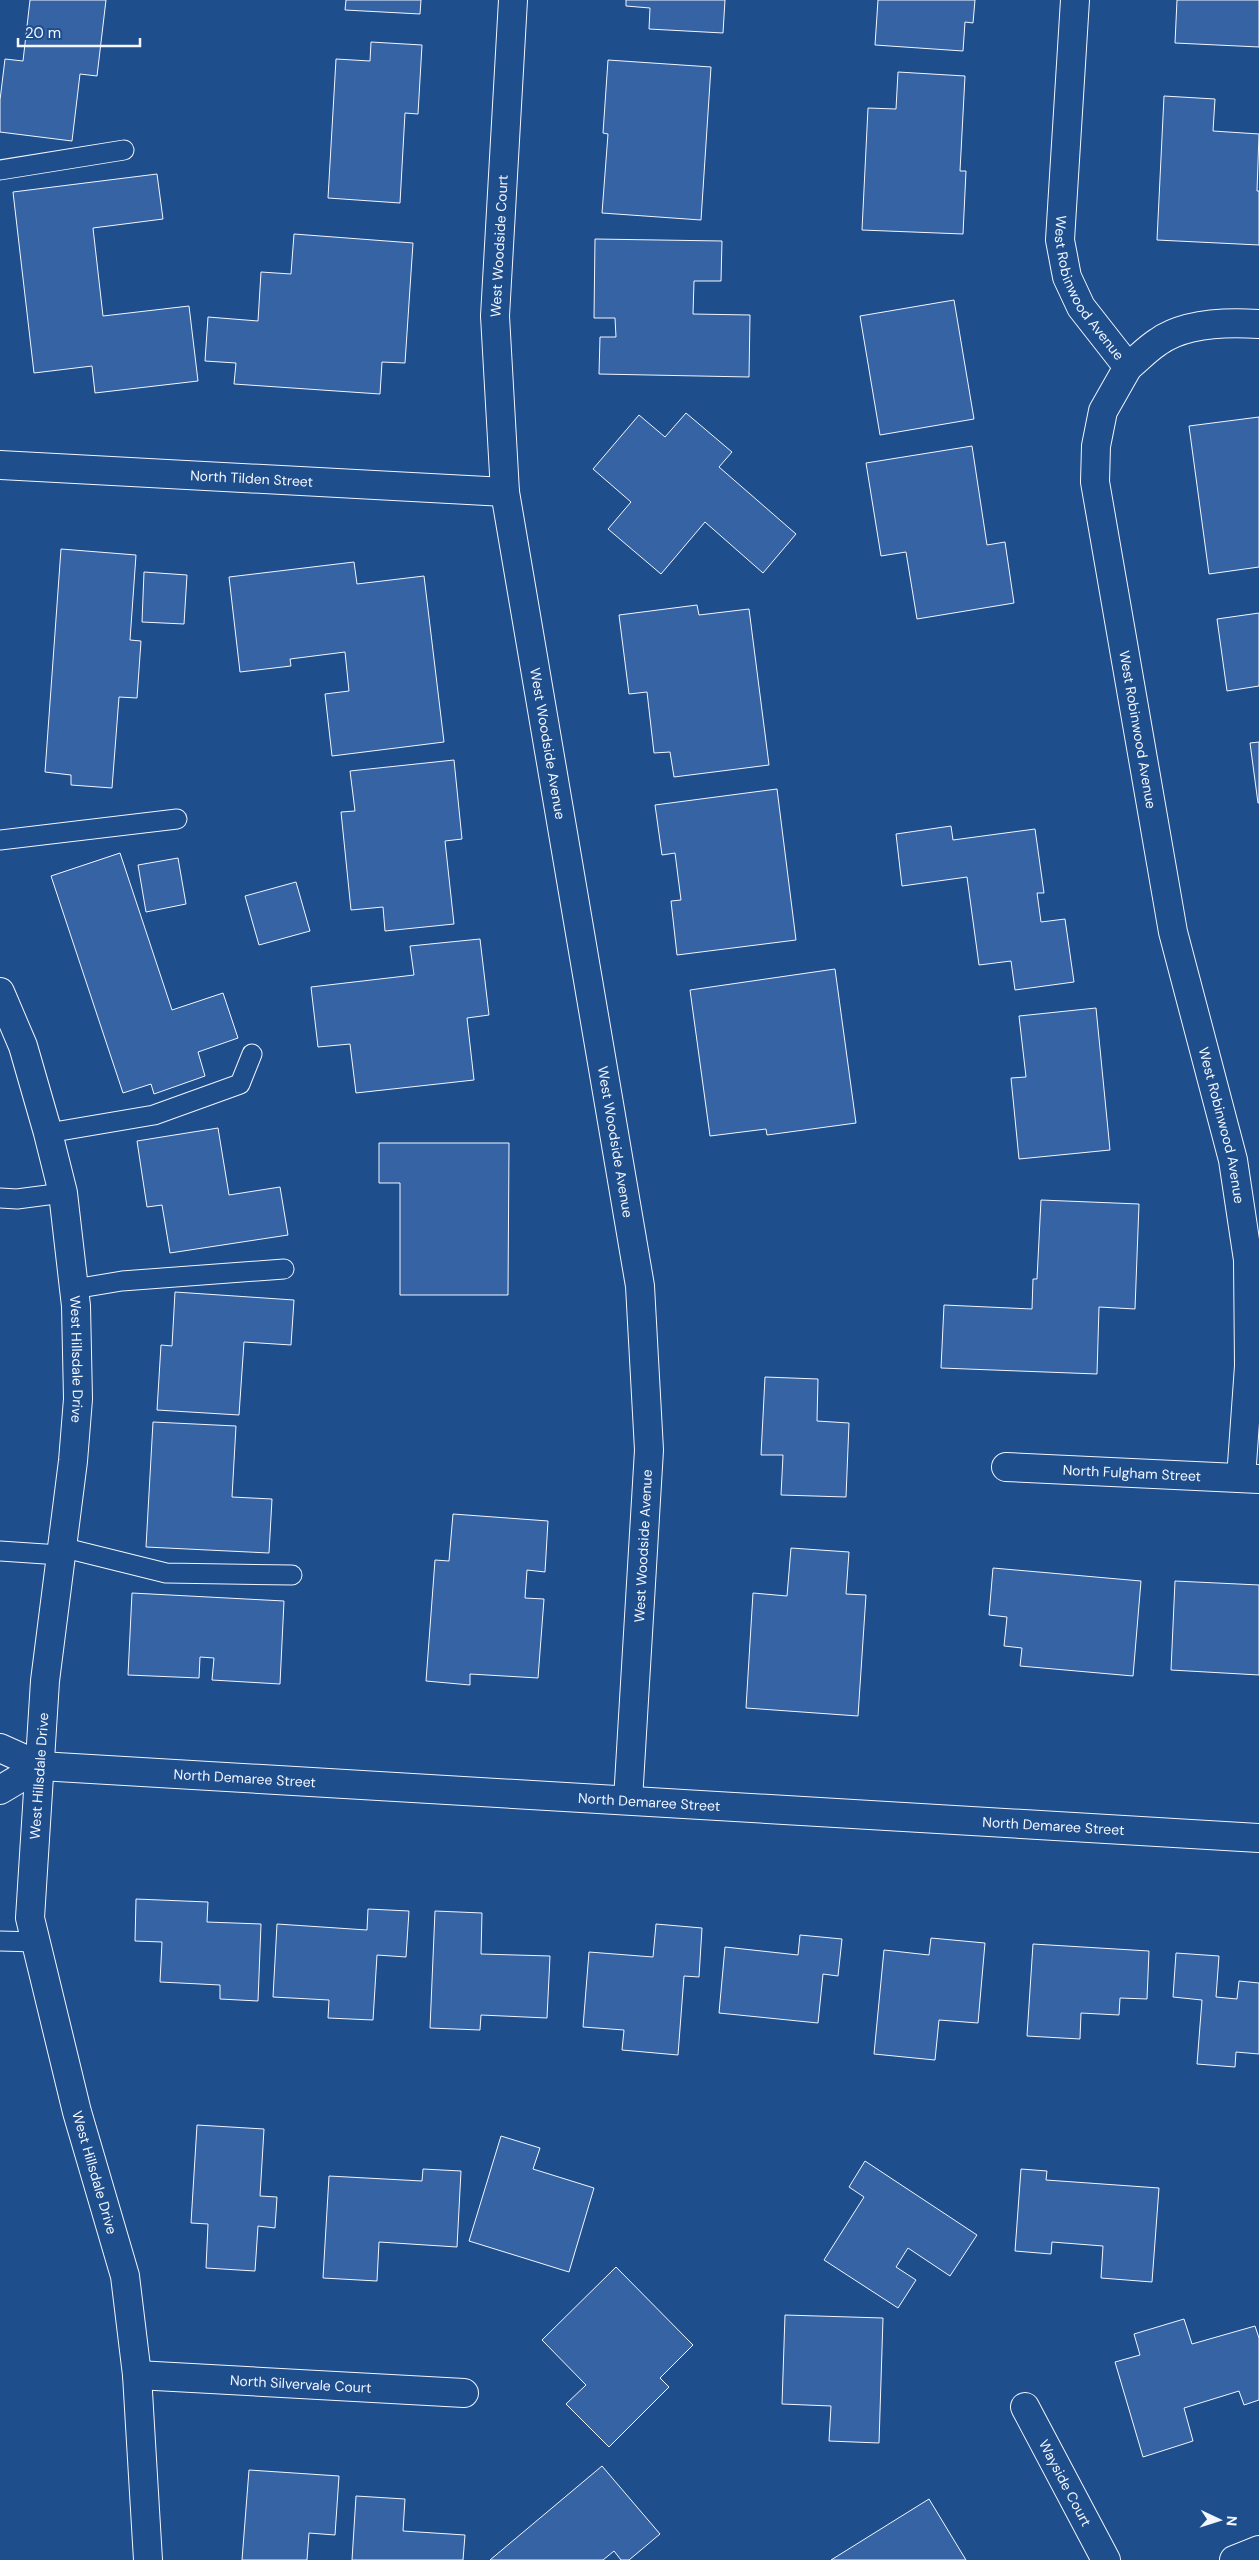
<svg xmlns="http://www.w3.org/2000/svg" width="1259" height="2560" font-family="'DM Sans',sans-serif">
  <rect width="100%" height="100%" fill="#1f4e8c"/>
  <path fill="#3563a3" stroke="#f2f6ff" d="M30,0H106L97,76L80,74L72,141L0,132V100L5,59L23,61Z
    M346,0H421L420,14L345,10Z
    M626,0H725L723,33L649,29L650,8L626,6Z
    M878,0H975L973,23L965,22L963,51L875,45Z
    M1177,0H1259V47L1175,43Z
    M371,42L422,45L418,114L405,113L400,203L328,198L336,59L370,61Z
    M608,60L711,67L701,220L602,213L608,134L603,133Z
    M898,72L965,76L960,171H966L963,234L862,230L868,108L896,109Z
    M1164,96L1215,99L1213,131L1259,134L1257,191H1259V245L1157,240Z
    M157,174L163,219L93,228L103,316L189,306L198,381L95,393L92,366L34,373L13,192Z
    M294,234L413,243L405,363L382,362L380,394L234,384L236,363L205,361L208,317L258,321L261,272L291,274Z
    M595,239L722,241L721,281H694L693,314L750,315L749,377L599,374L600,337H616L615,318H594Z
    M954,300L974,419L880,435L860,316Z
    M686,413L732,452L719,467L796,534L763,573L705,522L661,574L608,529L631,502L593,469L639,415L665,437Z
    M1259,417V567L1209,574L1189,426Z
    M972,446L987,545L1005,542L1014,603L917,619L906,552L881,556L866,463Z
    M61,549L136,555L130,640L141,641L137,698L119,697L112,788L71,785V775L45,772Z
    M354,562L357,584L424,576L444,742L332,756L325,694L349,691L345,652L290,659L291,666L240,672L229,577Z
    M144,572L187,575L184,624L142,622Z
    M697,605L699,615L749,609L769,765L674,777L670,752L654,753L647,692L629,694L619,615Z
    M1259,613V686L1227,691L1217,619Z
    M1259,742V803H1258L1250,743Z
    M454,760L462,839L445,841L454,924L385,931L383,907L351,910L341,812L355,811L350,771Z
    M777,789L796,940L677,955L671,901L681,900L675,853L662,855L655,805Z
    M951,826L953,840L1035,829L1044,893H1037L1041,922L1065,919L1074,982L1015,990L1011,961L979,965L967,877L902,886L896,834Z
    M120,853L172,1010L223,993L238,1038L198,1052L205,1076L154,1094L151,1084L123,1093L51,876Z
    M178,858L186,904L146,912L138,865Z
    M296,882L310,931L259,945L245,896Z
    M480,939L489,1015L467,1018L474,1080L356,1093L350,1044L318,1047L311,987L414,975L410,946Z
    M835,969L856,1123L767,1135L766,1129L710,1136L690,990Z
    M1096,1008L1110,1150L1019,1159L1011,1078L1026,1077L1019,1016Z
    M218,1128L229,1195L280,1187L288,1235L170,1253L162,1205L147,1207L137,1141Z
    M379,1143H509L508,1295H400V1183H379Z
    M1041,1200L1139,1204L1135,1309L1099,1307L1097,1374L941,1368L944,1305L1032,1309L1033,1279H1037Z
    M175,1292L294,1300L291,1345L244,1342L239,1415L157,1410L161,1345L172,1346Z
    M765,1377L818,1379L817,1421L849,1423L846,1497L781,1495L783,1455H761Z
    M153,1422L236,1426L232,1497L272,1499L269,1553L146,1547Z
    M453,1514L548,1521L545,1572L527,1570L525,1598L544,1599L538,1678L470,1674V1685L426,1681L435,1560L449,1561Z
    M791,1548L849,1552L846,1594L866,1595L858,1716L746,1708L753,1593L787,1596Z
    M993,1568L1141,1581L1133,1676L1020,1666L1022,1648L1004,1646L1007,1617L989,1615Z
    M1175,1581L1259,1585V1675L1171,1670Z
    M132,1593L284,1601L280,1684L212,1680L214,1658L200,1657L199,1678L128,1675Z
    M136,1899L208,1902L207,1922L261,1924L258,2001L220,1999V1985L160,1982L162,1942L135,1941Z
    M368,1909L409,1911L406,1957L377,1955L373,2020L328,2018L329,2000L273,1997L277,1924L367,1930Z
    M435,1911L482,1913L481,1954L550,1956L547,2018L481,2015L480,2030L430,2028Z
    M656,1924L702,1928L699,1977L684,1976L678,2055L622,2050L624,2030L583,2027L589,1952L653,1957Z
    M800,1935L842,1939L838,1976L823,1974L818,2023L719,2013L725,1947L798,1955Z
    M931,1938L985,1943L978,2023L939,2020L935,2060L874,2054L884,1950L929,1955Z
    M1033,1944L1149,1951L1147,1999L1120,1998L1119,2015L1081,2013L1080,2039L1027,2036Z
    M1176,1953L1219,1956L1216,1997L1237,1999L1239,1981L1259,1983V2054L1236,2052L1235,2067L1197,2064L1202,2000L1173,1997Z
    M197,2125L264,2129L260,2196L277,2197L275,2228L258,2226L255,2271L206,2268L208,2224L191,2223Z
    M501,2136L540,2148L533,2169L594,2188L569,2272L469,2241Z
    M865,2161L977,2235L950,2276L908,2248L896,2267L916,2280L898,2308L824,2260L864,2197L849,2187Z
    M423,2169L461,2171L457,2247L379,2242L377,2281L323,2278L329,2176L422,2181Z
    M1021,2169L1047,2171L1046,2180L1159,2188L1152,2282L1101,2278L1103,2246L1052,2242L1051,2254L1015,2251Z
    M616,2267L693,2345L660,2378L669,2387L609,2447L566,2404L586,2385L542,2340Z
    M785,2315L883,2318L879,2443L829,2441L831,2406L782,2404Z
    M1184,2319L1192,2344L1255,2326L1259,2338V2400L1244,2405L1239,2391L1184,2408L1193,2441L1143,2457L1115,2362L1140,2355L1134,2334Z
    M602,2466L660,2534L629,2560H621L614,2551L603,2560H490Z
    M249,2470L339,2476L335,2535L309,2533L307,2560H242Z
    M356,2496L405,2499L403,2531L465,2535L463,2560H352Z
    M929,2499L966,2560H831Z"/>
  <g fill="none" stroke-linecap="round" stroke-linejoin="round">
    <defs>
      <path id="service" d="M0,170L124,150
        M0,840L177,819
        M48,1133L154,1115L240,1084L252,1054
        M0,1198L17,1199L63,1193
        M74,1289L122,1281L284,1269
        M61,1547L166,1573L292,1575
        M0,1551L60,1555
        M0,1941L36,1942"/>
      <g id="minor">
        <path id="s1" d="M513,0L495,316L505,492L640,1286L649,1450L628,1800"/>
        <path id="s2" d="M1075,0L1060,240L1067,277L1081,307L1128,367L1103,411L1096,446L1095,482L1173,932L1233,1160L1248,1260L1249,1366L1241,1478"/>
        <path d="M1128,367C1138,359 1147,349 1158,342C1184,323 1228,322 1259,324"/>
        <path id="s3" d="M0,465L505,492"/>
        <path id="s4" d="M0,992L23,1046L48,1133L63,1193L76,1306L78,1399L73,1461L45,1681L30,1918L77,2112L125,2276L137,2375L148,2560"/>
        <path id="s5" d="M1006,1467L1259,1479"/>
        <path id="s6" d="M137,2375L464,2393"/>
        <path id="s7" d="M1025,2407L1106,2560"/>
        <path d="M1234,2560L1259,2550"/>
      </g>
      <g id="secondary">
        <path id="s8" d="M0,1748L40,1766L1259,1838"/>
        <path d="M0,1790L40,1766"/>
      </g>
    </defs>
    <use href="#service" stroke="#f2f6ff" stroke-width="21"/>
    <use href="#minor" stroke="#f2f6ff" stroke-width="30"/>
    <use href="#secondary" stroke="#f2f6ff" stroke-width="30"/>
    <use href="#service" stroke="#1f4e8c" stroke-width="19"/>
    <use href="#minor" stroke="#1f4e8c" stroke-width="28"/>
    <use href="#secondary" stroke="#1f4e8c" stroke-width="28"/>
  </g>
  <g text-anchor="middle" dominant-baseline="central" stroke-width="4" stroke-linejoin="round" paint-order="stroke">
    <g font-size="14" fill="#f2f6ff" stroke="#1f4e8c">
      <text transform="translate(499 246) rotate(-87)">West Woodside Court</text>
      <text stroke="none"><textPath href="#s2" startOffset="296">West Robinwood Avenue</textPath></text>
      <text stroke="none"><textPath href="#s3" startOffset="252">North Tilden Street</textPath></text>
      <text stroke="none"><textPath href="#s2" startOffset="761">West Robinwood Avenue</textPath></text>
      <text stroke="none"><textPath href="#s1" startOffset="748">West Woodside Avenue</textPath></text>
      <text stroke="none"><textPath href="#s2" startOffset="1166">West Robinwood Avenue</textPath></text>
      <text stroke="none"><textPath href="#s1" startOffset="1152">West Woodside Avenue</textPath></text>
      <text stroke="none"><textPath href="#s4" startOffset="378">West Hillsdale Drive</textPath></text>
      <text stroke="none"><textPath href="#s5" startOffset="126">North Fulgham Street</textPath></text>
      <text transform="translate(643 1546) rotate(-87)">West Woodside Avenue</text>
      <text transform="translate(39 1776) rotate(-86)">West Hillsdale Drive</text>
      <text stroke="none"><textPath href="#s8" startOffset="249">North Demaree Street</textPath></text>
      <text stroke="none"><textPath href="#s8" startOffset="654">North Demaree Street</textPath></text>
      <text stroke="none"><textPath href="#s8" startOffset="1059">North Demaree Street</textPath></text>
      <text stroke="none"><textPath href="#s4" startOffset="1202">West Hillsdale Drive</textPath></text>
      <text stroke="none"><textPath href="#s6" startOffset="164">North Silvervale Court</textPath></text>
      <text stroke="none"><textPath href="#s7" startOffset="86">Wayside Court</textPath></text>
    </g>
  </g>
  <g transform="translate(1219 2520) rotate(94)" stroke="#1f4e8c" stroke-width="4" paint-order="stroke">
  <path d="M0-4L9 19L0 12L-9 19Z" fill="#f2f6ff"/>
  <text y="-8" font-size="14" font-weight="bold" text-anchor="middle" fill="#f2f6ff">N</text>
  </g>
  <path d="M18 38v8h122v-8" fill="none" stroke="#f2f6ff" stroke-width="2.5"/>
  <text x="25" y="38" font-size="15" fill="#f2f6ff" stroke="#1f4e8c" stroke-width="4" paint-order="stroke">20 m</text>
</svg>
